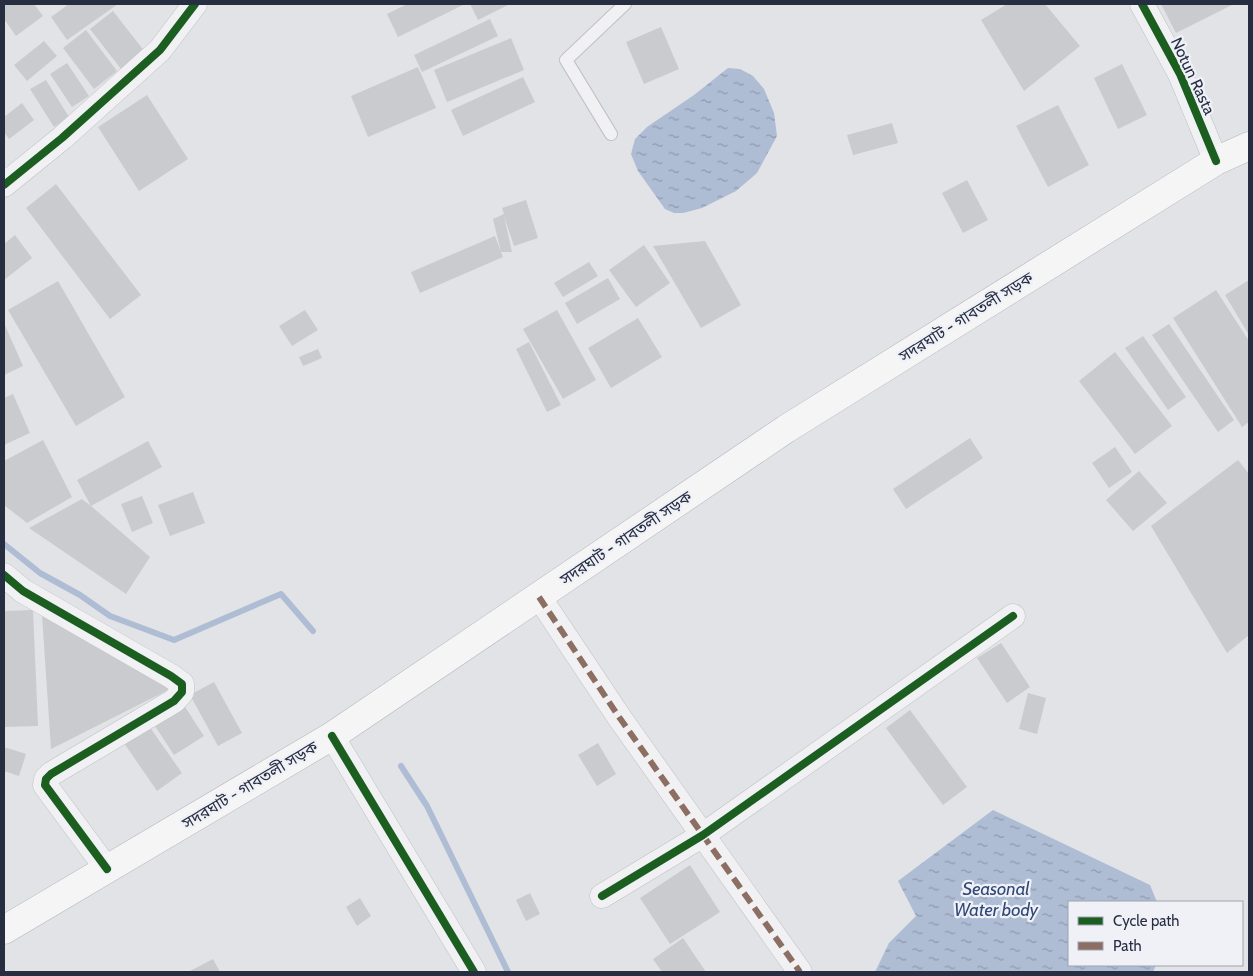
<svg xmlns="http://www.w3.org/2000/svg" width="1253" height="976" font-family="Cabin,'Noto Sans Bengali',sans-serif">
  <defs>
    <pattern id="water-ripples" width="26" height="14" patternUnits="userSpaceOnUse" patternTransform="scale(1.25)"><rect width="26" height="14" fill="#aebcd4"/><path d="M2 4q2-2 4 0t4 0M15 11q2-2 4 0t4 0" fill="none" stroke="#8e99ae"/></pattern>
  </defs>
  <rect width="100%" height="100%" fill="#e1e3e7"/>
  <path fill="url(#water-ripples)" d="M728,68L740,69L753,76L764,89L774,113L777,136L757,173L736,191L702,208L683,213H674L665,209L638,171L631,154L635,139L647,127L694,95Z
    M993,810L1150,885L1157,902H1069V965H1156L1153,972H875L889,943L916,916L898,881Z"/>
  <g fill="none" stroke-linecap="round" stroke-linejoin="round">
    <path stroke="#aebcd4" stroke-width="6" d="M4,544L40,573L80,595L110,616L174,640L281,594L313,631
      M401,766L427,806L508,972"/>
  </g>
  <path fill="#cacbcf" d="M4,4H34L43,16L16,36L4,19Z
    M69,4H118L67,40L51,17Z
    M407,4H465L398,37L387,14Z
    M470,4H510L478,20Z
    M1007,4H1045L1080,46L1024,91L981,20Z
    M1161,4H1234L1176,33Z
    M113,11L145,52L121,69L90,29Z
    M490,19L498,36L422,72L414,55Z
    M661,27L679,69L644,84L626,42Z
    M86,30L117,71L94,89L63,48Z
    M511,38L524,70L447,102L434,70Z
    M44,41L57,56L27,81L14,65Z
    M67,63L89,96L72,107L50,74Z
    M1122,64L1147,115L1118,129L1094,78Z
    M418,67L436,108L368,137L351,96Z
    M523,77L535,102L463,136L451,110Z
    M46,80L69,117L54,127L30,89Z
    M147,95L188,159L139,191L98,127Z
    M22,103L34,120L9,139L4,132V117Z
    M1058,105L1089,165L1048,187L1016,126Z
    M892,123L898,143L853,155L847,135Z
    M967,180L988,220L963,233L942,193Z
    M56,184L141,295L110,319L26,208Z
    M526,200L538,238L514,246L504,216L512,252H501L503,257L420,293L411,272L495,236L501,252L493,219L504,214L502,208Z
    M15,235L32,258L4,280V244Z
    M705,241L741,305L701,328L653,246Z
    M644,245L670,283L636,307L609,270Z
    M589,262L598,276L563,297L554,283Z
    M608,278L620,299L577,324L565,303Z
    M1249,280V335L1225,295Z
    M58,281L125,397L76,426L8,310Z
    M1216,290L1249,341V422L1242,427L1173,318Z
    M305,310L318,330L292,346L279,326Z
    M557,310L596,380L563,399L523,329Z
    M638,318L662,357L611,388L588,348Z
    M4,323L23,366L4,375Z
    M1169,324L1234,420L1218,432L1152,335Z
    M1143,336L1186,397L1168,410L1125,348Z
    M529,342L561,405L547,412L516,349Z
    M318,349L322,358L303,366L299,357Z
    M1115,352L1172,426L1135,454L1079,381Z
    M13,394L30,433L4,445V398Z
    M970,438L983,458L906,509L893,489Z
    M43,440L72,497L27,523L4,505V461Z
    M148,441L162,467L91,506L150,557L126,594L29,528L82,499L91,506L77,480Z
    M1115,447L1132,472L1109,488L1092,463Z
    M1238,460L1249,474V635L1227,653L1151,526Z
    M1139,471L1167,503L1133,531L1106,500Z
    M193,492L205,523L170,536L158,505Z
    M142,496L153,523L132,532L121,504Z
    M33,610L38,726L4,727V611Z
    M42,615L178,685L51,749Z
    M1001,643L1030,687L1007,703L977,658Z
    M214,682L242,733L218,746L190,695Z
    M1028,693L1046,698L1037,734L1019,729Z
    M185,707L204,736L174,755L155,726Z
    M910,710L967,787L943,805L886,728Z
    M149,726L182,773L157,791L124,743Z
    M598,743L616,774L597,786L578,755Z
    M4,747L26,754L19,776L4,771Z
    M690,865L720,912L670,944L640,898Z
    M530,893L540,914L526,921L516,900Z
    M360,898L371,916L357,926L346,907Z
    M683,938L706,972H662L653,959Z
    M213,959L220,972H188Z"/>
  <g fill="none" stroke-linecap="round" stroke-linejoin="round">
    <defs>
      <path id="lane" d="M611,134L566,60L625,4"/>
      <path id="street" d="M1142,4L1180,74L1216,161
        M4,185L62,138L160,50L195,4
        M4,575L23,591L171,676L182,684V692L174,701L51,774L46,779L45,785L107,869
        M539,597L619,717L800,972
        M332,736L474,972
        M602,896L703,835L1013,616"/>
      <path id="highway" d="M4,930L332,736L786,429L1216,161L1249,146"/>
    </defs>
    <use href="#lane" stroke="#bfc1c5" stroke-width="14"/>
    <use href="#street" stroke="#bfc1c5" stroke-width="25"/>
    <use href="#highway" stroke="#b4b6bc" stroke-width="29"/>
    <use href="#lane" stroke="#f1f1f3" stroke-width="12"/>
    <use href="#street" stroke="#f1f1f3" stroke-width="24"/>
    <use href="#highway" stroke="#f5f5f6" stroke-width="28"/>
    <path stroke="#8d6e63" stroke-width="6" stroke-dasharray="12 6" stroke-linecap="butt" d="M539,597L619,717L800,972"/>
    <defs>
      <path id="cycleway" d="M1142,4L1180,74L1216,161
        M4,185L62,138L160,50L195,4
        M4,575L23,591L171,676L182,684V692L174,701L51,774L46,779L45,785L107,869
        M332,736L474,972
        M602,896L703,835L1013,616"/>
    </defs>
    <use href="#cycleway" stroke="#eff1f7" stroke-width="11"/>
    <use href="#cycleway" stroke="#1b5e20" stroke-width="8"/>
  </g>
  <g text-anchor="middle" dominant-baseline="central" stroke-width="4.5" stroke-linejoin="round" paint-order="stroke">
    <g font-size="16" fill="#272e42" stroke="#eff1f7">
      <text transform="translate(1193 76) rotate(65)">Notun Rasta</text>
      <text transform="translate(966 317) rotate(-32)">সদরঘাট - গাবতলী সড়ক</text>
      <text transform="translate(626 538) rotate(-34)">সদরঘাট - গাবতলী সড়ক</text>
      <text transform="translate(250 785) rotate(-31)">সদরঘাট - গাবতলী সড়ক</text>
    </g>
    <g font-size="18" font-style="italic" fill="#2f4878" stroke="#eff1f7">
      <text x="996" y="889">Seasonal<tspan x="996" dy="21">Water body</tspan></text>
    </g>
  </g>
  <rect width="1253" height="976" fill="none" stroke="#272e42" stroke-width="10"/>
  <rect x="1068" y="901" width="175" height="65" fill="#eff1f7" stroke="#9fa3af"/>
  <rect x="1078" y="917" width="25" height="8" fill="#1b5e20" stroke="#9fa3af"/>
  <text x="1113" y="926" font-size="15" fill="#272e42">Cycle path</text>
  <rect x="1078" y="942" width="25" height="8" fill="#8d6e63" stroke="#9fa3af"/>
  <text x="1113" y="951" font-size="15" fill="#272e42">Path</text>
</svg>
